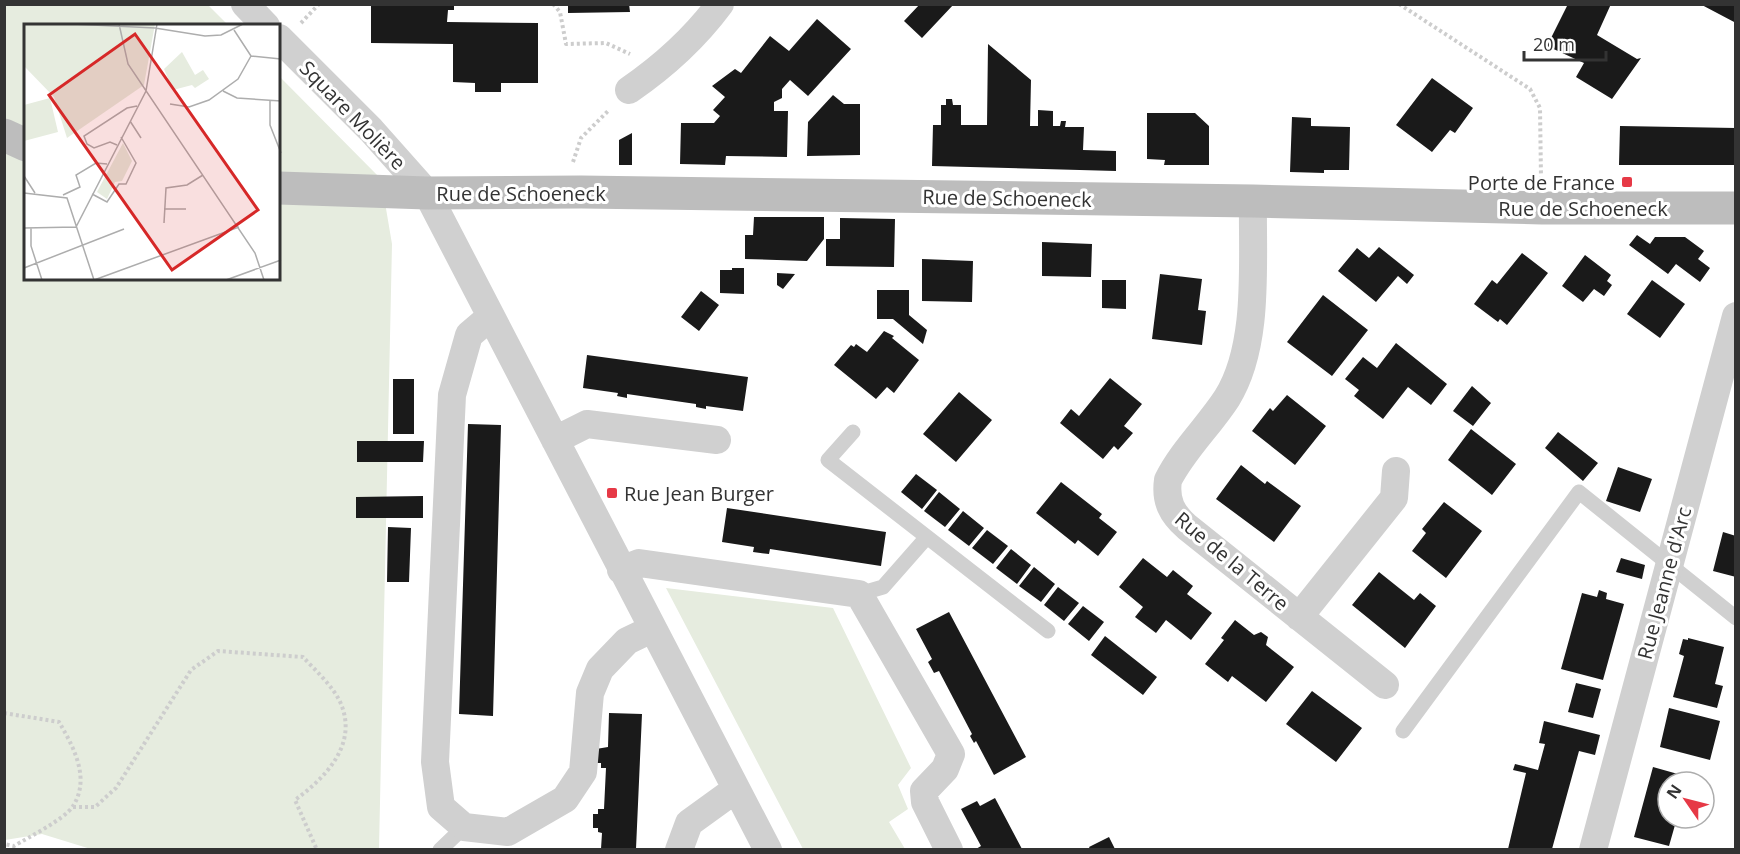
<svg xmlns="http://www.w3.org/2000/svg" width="1740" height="854" font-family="'Open Sans',sans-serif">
  <rect width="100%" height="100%" fill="#fff"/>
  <path fill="#e6ecdf" d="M5,5H208L228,25L26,26V279H279V76L381,179L392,244L379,849L94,850L42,834L5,840Z
    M666,588L833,608L911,768L898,785L908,809L889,822L905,849H803Z"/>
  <path fill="#1a1a1a" d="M371,4H454V10H448L447,22L538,23V83H501V92H475V83L453,82V44L371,43Z
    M568,4H629L630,12L568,13Z
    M920,4H954L922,38L904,21Z
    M1568,4H1611L1597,35L1637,59L1641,58L1612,99L1576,77L1584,63L1547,46Z
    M1700,4H1736V23Z
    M817,19L851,49L808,96L790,80L782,89V98L774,102V111H788L787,157L726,156L725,165L680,164L681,123H714L720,116L713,110L725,97L712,86L735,69L741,73L770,36L789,51Z
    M988,44L1031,80L1030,126H1038V110L1053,111V126H1060L1061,121H1066L1065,127H1084L1083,150L1116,151V171L932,166L933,125H941V105H946V99H952L953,105H961V125H987Z
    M1432,78L1473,108L1455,133L1450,130L1432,152L1396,125Z
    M833,95L844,104H860V155L807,156L808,122Z
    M1147,113H1195L1209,126V165H1164L1165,160L1147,159Z
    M1292,117L1311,118V126L1350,127L1349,170H1324V173L1290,172Z
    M1620,126L1736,128V165H1619Z
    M632,133V165H619V140Z
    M754,217H824V239L807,261L745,259V235H753Z
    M840,218L895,219L894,267L826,266V239H840Z
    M1637,235L1650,244L1655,237H1685L1704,251L1698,259L1710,268L1700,282L1676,264L1668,274L1629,245Z
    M1042,242L1092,244L1091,277L1042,276Z
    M1379,247L1414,275L1407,284L1398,276L1376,302L1338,271L1357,248L1369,258Z
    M1522,253L1548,273L1507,325L1500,319L1498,322L1474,304L1492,280L1497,284Z
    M1585,255L1611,275L1607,281L1612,285L1604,296L1594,289L1583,302L1562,286Z
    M922,259L973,261L972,302L922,301Z
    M732,268H744V294L720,293V270H732Z
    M777,273L795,274L783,289L777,285Z
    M1160,274L1202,279L1198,310L1206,311L1202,345L1152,339Z
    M1102,280H1126V309L1102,308Z
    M1652,280L1685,304L1660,338L1627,314Z
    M877,290H909V315L927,330L923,344L893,319H877Z
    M701,291L719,305L699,331L681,317Z
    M1323,295L1368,330L1332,376L1287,342Z
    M884,331L894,336L892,338L919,360L894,393L887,387L876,399L834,365L851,345L854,347L856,344L867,352Z
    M1396,343L1447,384L1431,405L1408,387L1383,419L1354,396L1359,390L1345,379L1363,357L1377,368Z
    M587,355L748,377L743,411L706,406V409L696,407V404L627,394V398L617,396L618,393L583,388Z
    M1110,378L1142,404L1124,426L1133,433L1118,450L1114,446L1103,459L1060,423L1071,409L1079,416Z
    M393,379H414V434H393Z
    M1472,386L1491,403L1473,426L1453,411Z
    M959,392L992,420L956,462L923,434Z
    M1287,395L1326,426L1295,465L1252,431L1270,408L1273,411Z
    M468,424L501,425L493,716L459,714Z
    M1471,429L1516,464L1492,495L1448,460Z
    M1558,432L1598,463L1583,481L1545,448Z
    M357,441H424L423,462H357Z
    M1241,465L1265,484L1267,481L1301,506L1274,542L1216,499Z
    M1618,467L1652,479L1640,512L1606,501Z
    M916,474L937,490L922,509L901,492Z
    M1061,482L1102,514L1099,518L1117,532L1098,556L1078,540L1075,544L1036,513Z
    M939,492L960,509L945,527L924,511Z
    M423,496V518H356V497Z
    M1444,502L1482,531L1446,578L1412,551L1426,533L1422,529Z
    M727,508L886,532L881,566L770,549L769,554L753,552L754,547L722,542Z
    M963,511L984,528L969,546L948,530Z
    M388,527L411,528L409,582H387Z
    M987,530L1008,546L993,564L972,548Z
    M1723,532L1736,536V577L1713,571Z
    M1011,549L1031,565L1017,584L996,568Z
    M1143,558L1167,577L1173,570L1193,586L1187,594L1212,613L1191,640L1166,620L1156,633L1135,617L1143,607L1119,587Z
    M1621,558L1645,565L1642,579L1616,572Z
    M1034,567L1055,584L1041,602L1019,586Z
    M1379,572L1414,600L1420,593L1436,606L1405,648L1352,605Z
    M1058,587L1079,603L1064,621L1044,605Z
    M1599,590L1607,593L1606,599L1624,604L1603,680L1561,669L1582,593L1597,597Z
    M1083,606L1104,622L1089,641L1068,624Z
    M949,612L1026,757L994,775L976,741L974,743L970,736L972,734L939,671L934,673L928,662L932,659L916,629Z
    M1235,620L1254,635L1261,632L1268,637L1266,645L1294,667L1266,702L1232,676L1228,682L1205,664L1224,640L1221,638Z
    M1105,636L1157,677L1143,695L1091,655Z
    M1688,638L1724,647L1715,684L1723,686L1717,708L1673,697L1684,656L1679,654L1683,639L1688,640Z
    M1576,683L1601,689L1593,718L1568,712Z
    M1312,691L1362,728L1336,762L1286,724Z
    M1669,708L1720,721L1710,760L1660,747Z
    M609,713L642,714L636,849H601L602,833L598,832V828H593V814H598V809H604L606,768H601V763H596V749L608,747Z
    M1544,721L1600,735L1595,755L1579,751L1552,849H1508L1526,773L1513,770L1515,764L1538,770L1545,744L1539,743Z
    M1653,767L1692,778L1691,782H1668V818H1677L1669,846L1634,837Z
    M995,798L1022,849H976L981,846L961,809L977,801L980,806Z
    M1109,837L1115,849H1090L1089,847Z"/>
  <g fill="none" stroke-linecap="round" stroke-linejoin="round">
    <path stroke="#cdcdcd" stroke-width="4" stroke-dasharray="3 3" stroke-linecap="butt" d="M553,4L560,12L566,44L606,43L630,54
      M1399,4L1530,89L1540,108L1541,178
      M301,23L319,4
      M573,162L581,138L609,110
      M4,713L59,722C73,746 91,778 73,806C65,819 29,837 14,846L4,844
      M73,807H95L116,788L191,670L218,651L303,657C315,670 334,687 341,704C358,745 325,778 295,800L317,850"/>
    <path stroke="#d0d0d0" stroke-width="15" d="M853,432L828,460L1048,631
      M859,594L883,587L927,537
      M1403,731L1579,492L1736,618
      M440,850L464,827"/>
    <path stroke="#d0d0d0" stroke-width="28" d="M245,4L266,26
      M279,38L371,130L427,193L768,850
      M629,90C664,66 694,39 720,4
      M1253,201C1252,262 1260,345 1227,398C1209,426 1183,450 1168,480C1165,501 1172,514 1187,527L1385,685
      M489,318L469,335L452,395L435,762L441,807L464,827L508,832L565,799L583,772L590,693L600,669L627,641L652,629
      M555,440L587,424L717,440
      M621,570L639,563L859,594L951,754L945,769L924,791L925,802L949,850
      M1299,617L1394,498L1396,471
      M679,850L689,823L736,789
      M1593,850L1736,316"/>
    <path stroke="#bdbdbd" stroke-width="33" d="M4,135L26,145
      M279,188L427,193L581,192L1253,201L1542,208H1736"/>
  </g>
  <g fill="#e63946" stroke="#fff" stroke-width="2">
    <rect x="1621" y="176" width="12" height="12" rx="3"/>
    <rect x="606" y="487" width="12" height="12" rx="3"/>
  </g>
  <g text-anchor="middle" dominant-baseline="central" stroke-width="6" stroke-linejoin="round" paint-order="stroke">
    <g font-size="20" fill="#333" stroke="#fff">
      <text transform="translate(353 115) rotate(46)">Square Molière</text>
      <text x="521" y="193">Rue de Schoeneck</text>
      <text transform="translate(1007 198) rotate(1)">Rue de Schoeneck</text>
      <text x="1583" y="208">Rue de Schoeneck</text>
      <text transform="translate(1232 561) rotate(40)">Rue de la Terre</text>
      <text transform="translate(1664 583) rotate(-75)">Rue Jeanne d'Arc</text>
    </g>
    <g font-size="20" fill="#333" stroke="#fff" text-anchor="end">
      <text x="1615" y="182">Porte de France</text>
      <text x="624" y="493" text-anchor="start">Rue Jean Burger</text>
    </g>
  </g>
  <g transform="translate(24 24)">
    <rect width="256" height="256" fill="#fff"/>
    <path d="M158,28L171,51L179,46L185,55L171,64L168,61L149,66L140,45Z" fill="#e6ecdf"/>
    <path d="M0,0H131L120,61L43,114L30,73L0,42ZM26,74L34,108L0,117V81ZM99,119L108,137L98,157L91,158L83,175L73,168Z" fill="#e6ecdf"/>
    <path fill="none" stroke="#adadad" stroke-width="1.5" d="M48,0L131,4L181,12L197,11L219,0M95,0L104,40L231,229L240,256M210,6L227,32L257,35M199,67L213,74L257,77M246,77V101L257,129M146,80L165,83L185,76L214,55L227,32M106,97L117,114M93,121L86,118L70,124L63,120L60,112L103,84L113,82M0,152L11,169M0,169L43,174L70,256M68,170L83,178L95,160H102L112,139L97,113M39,171L56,163L52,151L72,139L83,140M140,185H162M140,199L142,164L163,161L179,151M0,204L52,203L122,67L133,0M7,204V222L18,256M0,244L100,205M70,256L215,203M202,256L257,236"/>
    <path fill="#d62828" fill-opacity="0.15" stroke="#d62828" stroke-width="3" d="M111,10L234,186L148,246L25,71Z"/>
    <rect width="256" height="256" fill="none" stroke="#333" stroke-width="3"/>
  </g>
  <rect width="1740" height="854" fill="none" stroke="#333333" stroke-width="12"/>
  <g transform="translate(1686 800) rotate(305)"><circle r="28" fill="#ffffff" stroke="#adadad" stroke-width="1.5"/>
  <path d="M0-4.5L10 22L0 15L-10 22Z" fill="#e63946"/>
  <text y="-9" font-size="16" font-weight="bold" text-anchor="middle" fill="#333333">N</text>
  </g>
  <path d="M1524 51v9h82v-9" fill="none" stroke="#333333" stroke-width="3"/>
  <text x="1533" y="51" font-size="18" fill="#333333" stroke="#ffffff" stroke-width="4.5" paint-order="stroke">20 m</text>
</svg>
